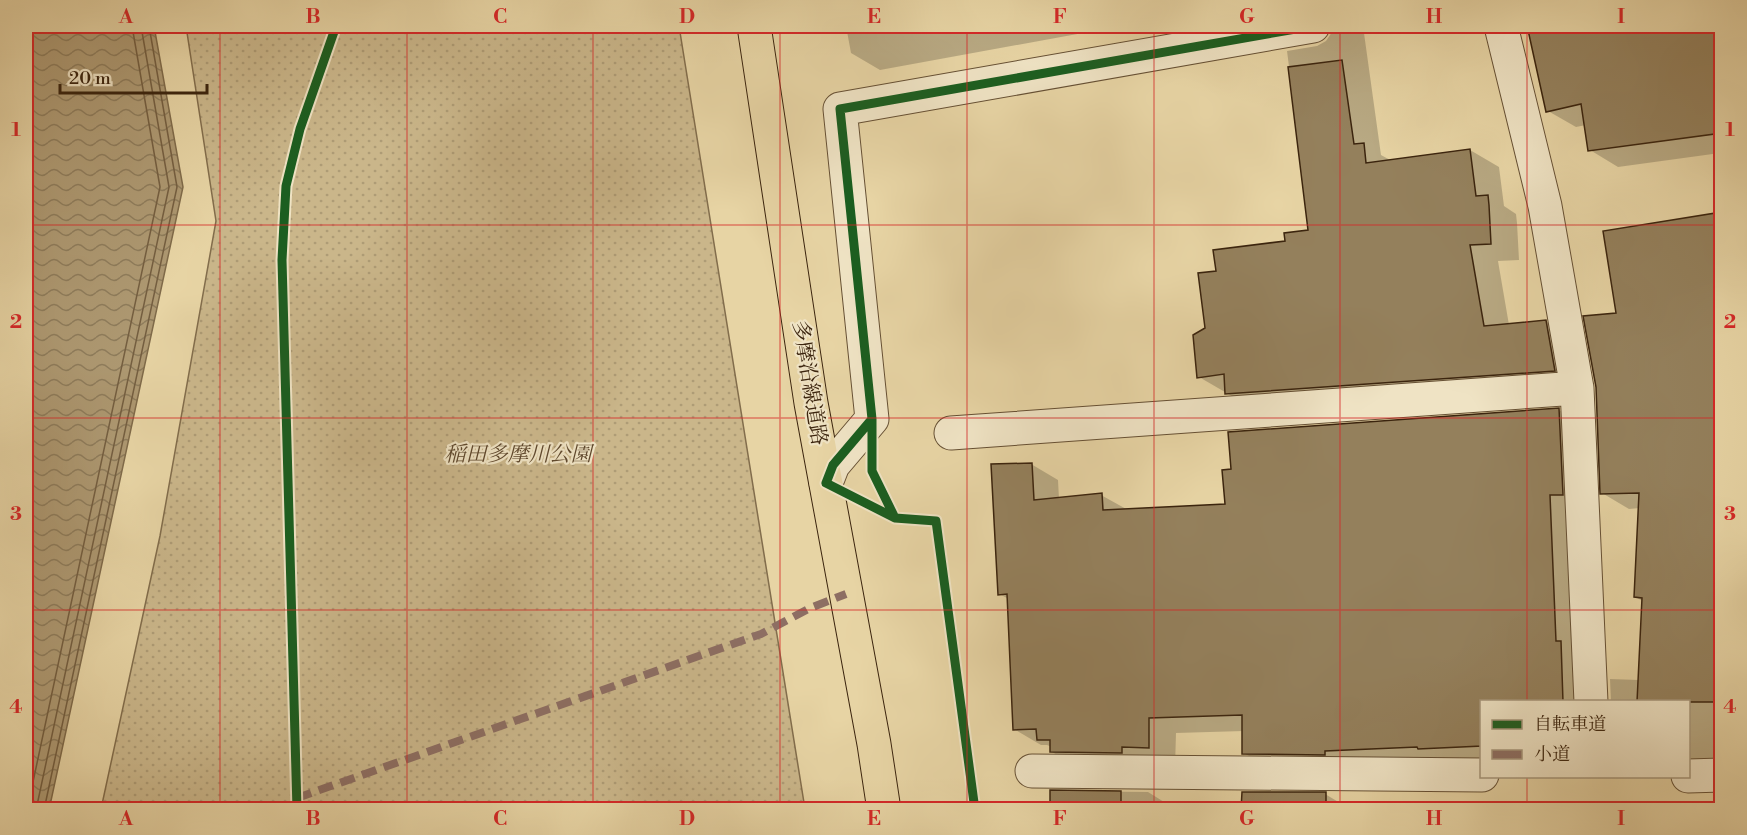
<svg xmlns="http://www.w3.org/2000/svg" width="1747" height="835" viewBox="0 0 1747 835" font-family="'Libre Bodoni','Noto Serif JP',serif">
	<defs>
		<pattern id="park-dots" width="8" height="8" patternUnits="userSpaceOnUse" patternTransform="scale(1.5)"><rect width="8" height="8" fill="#cab68a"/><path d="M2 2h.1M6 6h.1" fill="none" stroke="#ae9c76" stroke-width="1.8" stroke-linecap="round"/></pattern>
		<pattern id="water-waves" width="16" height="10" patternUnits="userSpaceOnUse" patternTransform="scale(1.5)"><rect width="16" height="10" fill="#ad9871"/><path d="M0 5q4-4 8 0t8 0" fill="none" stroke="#8e7c5b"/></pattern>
	</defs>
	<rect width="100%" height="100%" fill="#e7d4a4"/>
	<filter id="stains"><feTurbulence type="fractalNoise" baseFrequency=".00333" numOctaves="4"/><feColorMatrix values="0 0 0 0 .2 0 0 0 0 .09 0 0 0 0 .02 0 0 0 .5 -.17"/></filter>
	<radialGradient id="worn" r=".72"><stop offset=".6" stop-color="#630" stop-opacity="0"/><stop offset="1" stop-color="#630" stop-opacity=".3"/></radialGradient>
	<!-- park -->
	<path fill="url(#park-dots)" stroke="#826d4c" stroke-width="1.5" d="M 186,26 L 679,26 L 805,809 L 101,809 L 160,536 L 216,221 Z"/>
	<!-- water -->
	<path fill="url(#water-waves)" stroke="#7f6a49" stroke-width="1.5" d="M 26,26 L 154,26 L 183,187 L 49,810 L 26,809 Z"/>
	<!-- shadow -->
	<path fill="#0003" d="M 846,26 L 1121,26 L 880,70 L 851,53 Z
		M 1333,26 L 1363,26 L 1381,155 L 1392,161 L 1470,150 L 1499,167 L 1504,206 L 1516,214 L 1517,223 L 1519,260 L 1498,261 L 1509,325 L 1546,321 L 1574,338 L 1583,387 L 1256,410 L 1199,377 L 1218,272 L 1310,231 L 1287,51 L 1317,46 L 1326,41 L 1332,32 Z
		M 1529,26 L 1722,26 L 1722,162 L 1720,153 L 1618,167 L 1590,150 L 1586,125 L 1576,127 L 1548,111 Z
		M 1722,214 L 1722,761 L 1688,759 L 1688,702 L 1611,702 L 1610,679 L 1639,680 L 1643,601 L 1635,597 L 1640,508 L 1629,509 L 1602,493 L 1618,314 Z
		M 1559,410 L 1586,425 L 1598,702 L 1482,702 L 1482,762 L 1271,769 L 1244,753 L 1244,731 L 1176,733 L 1175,768 L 1079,767 L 1052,752 L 1052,747 L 1047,745 L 1041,745 L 1014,729 L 1009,599 L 999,594 L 1031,464 L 1058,480 L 1059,499 L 1101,495 L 1128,510 L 1227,506 Z
		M 1051,791 L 1148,792 L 1177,810 L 1051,810 Z
		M 1325,794 L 1352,810 L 1242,810 Z
		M 1722,794 L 1722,810 L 1718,810 L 1719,795 Z"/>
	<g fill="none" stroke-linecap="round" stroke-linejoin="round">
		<!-- shore -->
		<path stroke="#745e40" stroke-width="1.5" d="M 27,810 L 160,187 L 132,26
			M 36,810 L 169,187 L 141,26
			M 44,810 L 177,187 L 149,26"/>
	</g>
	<!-- building -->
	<path fill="#94805c" stroke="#3b240e" stroke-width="1.5" d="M 1549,26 L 1716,26 L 1722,50 L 1722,133 L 1588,151 L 1581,104 L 1546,112 L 1528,30 Z
		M 1342,60 L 1354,144 L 1364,143 L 1366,163 L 1470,149 L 1476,196 L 1488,195 L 1489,205 L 1491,244 L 1470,245 L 1484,326 L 1546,320 L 1555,371 L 1225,394 L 1224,374 L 1197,378 L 1193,335 L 1205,328 L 1198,273 L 1216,271 L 1213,250 L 1285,241 L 1284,233 L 1308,230 L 1288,67 Z
		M 1722,212 L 1722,702 L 1637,702 L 1642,598 L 1634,597 L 1639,493 L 1600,494 L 1596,387 L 1583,316 L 1616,313 L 1603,231 Z
		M 1559,408 L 1563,495 L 1550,495 L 1556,641 L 1561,641 L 1563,702 L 1482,702 L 1482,746 L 1418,749 L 1417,747 L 1325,751 L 1325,755 L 1242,754 L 1242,715 L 1149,718 L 1149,748 L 1122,747 L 1122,753 L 1050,752 L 1050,740 L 1037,740 L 1036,729 L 1013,730 L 1007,594 L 998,595 L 991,464 L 1032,463 L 1034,500 L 1102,493 L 1103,510 L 1225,504 L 1222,470 L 1231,469 L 1228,432 Z
		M 1050,790 L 1121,791 L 1121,810 L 1050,810 Z
		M 1242,792 L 1326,792 L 1326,810 L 1241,810 Z"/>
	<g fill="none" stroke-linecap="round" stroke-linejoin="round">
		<defs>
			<path id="minor" d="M 1501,26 L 1545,206 L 1577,388 L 1591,702
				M 951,433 L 1577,388
				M 826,483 L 833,465 L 872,419 L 840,109 L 1313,26
				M 1032,771 L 1482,775
				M 1688,776 L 1722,775"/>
			<path id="major" d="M 754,26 L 811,403 L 874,744 L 884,810"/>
		</defs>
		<!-- minor casing -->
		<use href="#minor" stroke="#665034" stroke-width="35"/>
		<!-- major casing -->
		<use href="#major" stroke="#3b240e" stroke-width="35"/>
		<!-- minor -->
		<use href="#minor" stroke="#efe3c4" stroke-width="33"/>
		<!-- major -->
		<use href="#major" stroke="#e7d4a4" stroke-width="33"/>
		<!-- quiet -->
		<path stroke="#8d6e63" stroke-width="8" stroke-dasharray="15 8" stroke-linecap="butt" d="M 297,798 L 761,634 L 810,608 L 846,594"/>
		<defs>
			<path id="cycleway" d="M 872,419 L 833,465 L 826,483 L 895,518 L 936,521 L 975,810
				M 895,518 L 872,471 L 872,419 L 840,109 L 1313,26
				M 297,810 L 282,260 L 286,186 L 300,129 L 336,26"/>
		</defs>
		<!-- cycleway casing -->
		<use href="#cycleway" stroke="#efe3c4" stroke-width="13"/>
		<!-- cycleway -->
		<use href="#cycleway" stroke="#1b5e20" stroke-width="9"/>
	</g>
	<!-- grid -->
	<path fill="none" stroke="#d62828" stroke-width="1.5" stroke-opacity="0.55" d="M 220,26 L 220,810M 407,26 L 407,810M 593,26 L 593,810M 780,26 L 780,810M 967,26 L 967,810M 1154,26 L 1154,810M 1340,26 L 1340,810M 1527,26 L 1527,702M 26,225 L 1722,225M 26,418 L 1722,418M 26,610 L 1722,610M 1527,776 L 1527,810"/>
	<g text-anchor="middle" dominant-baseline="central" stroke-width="4.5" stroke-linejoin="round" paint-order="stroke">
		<!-- street labels -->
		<g font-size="21" fill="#3b240e" stroke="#efe3c4">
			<text transform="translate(809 383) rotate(81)">多摩沿線道路</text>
		</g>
		<!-- park labels -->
		<g font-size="21" font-style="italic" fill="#5f482d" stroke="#efe3c4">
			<text x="518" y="455">稲田多摩川公園</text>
		</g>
	</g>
	<!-- margin -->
	<rect width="1747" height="835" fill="none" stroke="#e7d4a4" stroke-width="66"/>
	<!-- legend -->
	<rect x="1480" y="700" width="210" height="78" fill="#efe3c4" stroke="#a7977b" stroke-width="1.5"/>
	<rect x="1492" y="720" width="30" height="9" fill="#1b5e20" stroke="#a7977b" stroke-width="1.5"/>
	<text x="1534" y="730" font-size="18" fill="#3b240e">自転車道</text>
	<rect x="1492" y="750" width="30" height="9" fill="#8d6e63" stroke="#a7977b" stroke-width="1.5"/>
	<text x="1534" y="760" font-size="18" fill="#3b240e">小道</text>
	<!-- scale -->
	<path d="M60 84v9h147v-9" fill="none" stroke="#3b240e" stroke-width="3"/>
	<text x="69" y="84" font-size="18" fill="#3b240e" stroke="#efe3c4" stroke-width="4.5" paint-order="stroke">20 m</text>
	<rect x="33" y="33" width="1681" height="769" fill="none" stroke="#d62828" stroke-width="2"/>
	<g font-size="20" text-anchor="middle" font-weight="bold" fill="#d62828">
		<text x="126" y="23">A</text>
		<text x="313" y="23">B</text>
		<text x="500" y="23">C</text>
		<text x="687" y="23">D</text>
		<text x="874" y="23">E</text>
		<text x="1060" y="23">F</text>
		<text x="1247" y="23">G</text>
		<text x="1434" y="23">H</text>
		<text x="1621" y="23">I</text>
		<text x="16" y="136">1</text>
		<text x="1730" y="136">1</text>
		<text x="16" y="328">2</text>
		<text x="1730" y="328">2</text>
		<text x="16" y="520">3</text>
		<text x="1730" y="520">3</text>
		<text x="16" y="713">4</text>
		<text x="1730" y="713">4</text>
		<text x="126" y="825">A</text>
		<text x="313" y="825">B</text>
		<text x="500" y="825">C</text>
		<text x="687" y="825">D</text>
		<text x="874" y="825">E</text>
		<text x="1060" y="825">F</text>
		<text x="1247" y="825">G</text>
		<text x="1434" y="825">H</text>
		<text x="1621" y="825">I</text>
	</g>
	<rect width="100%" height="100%" filter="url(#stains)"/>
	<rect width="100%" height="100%" fill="url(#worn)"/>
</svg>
